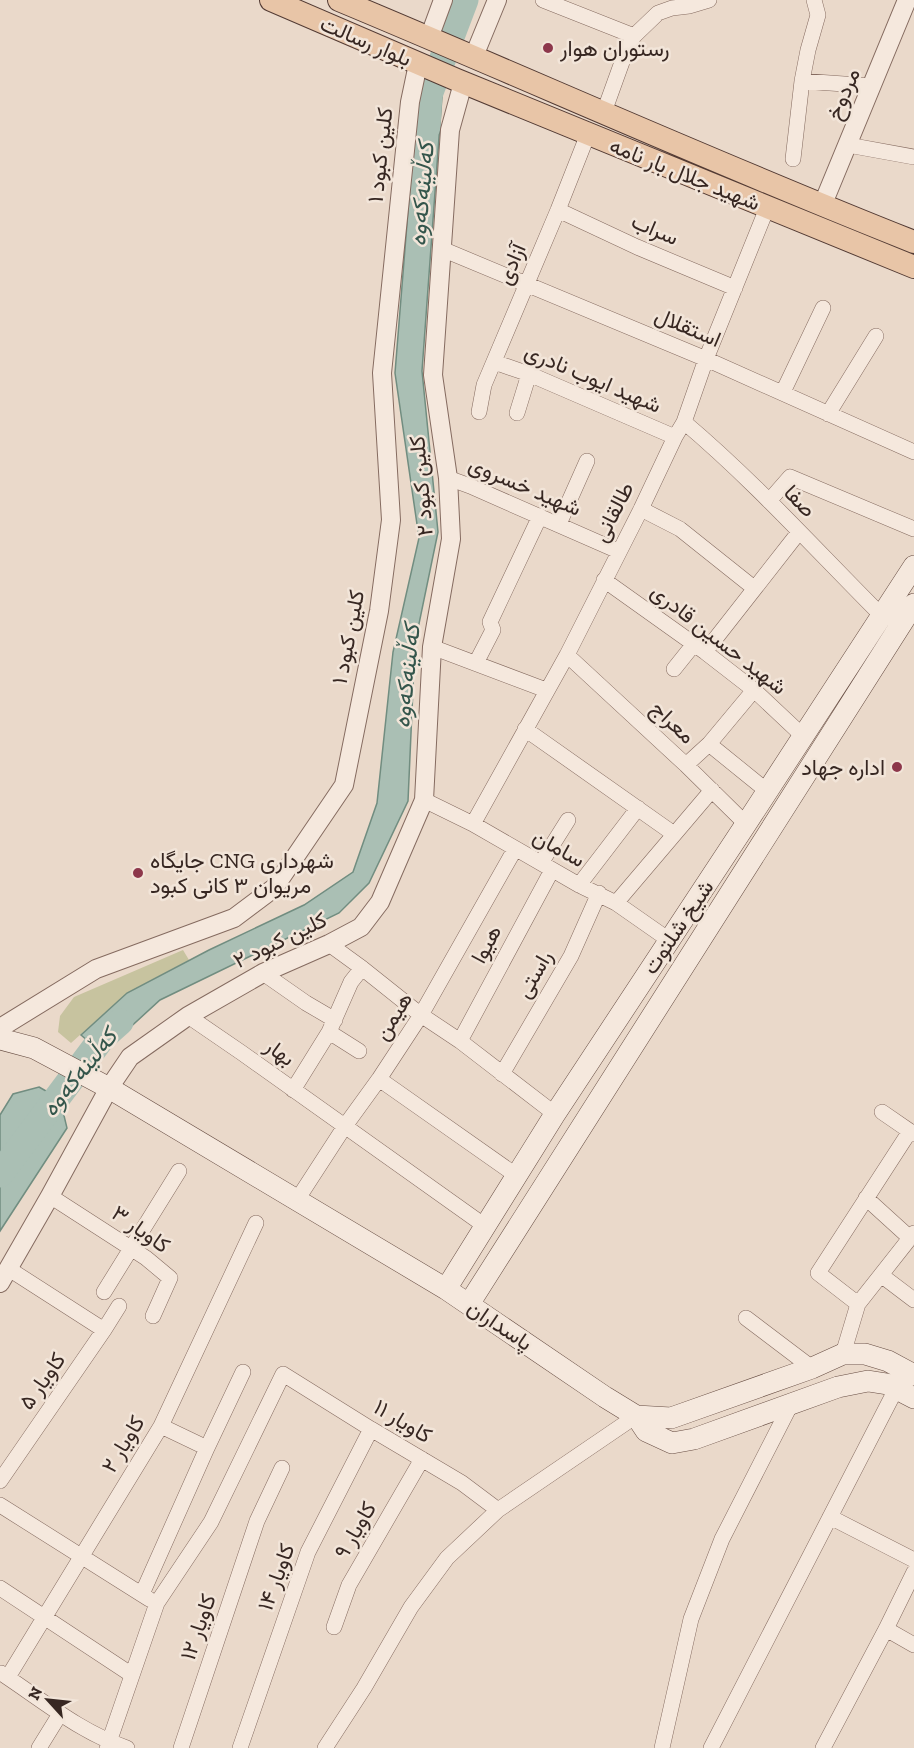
<svg xmlns="http://www.w3.org/2000/svg" width="914" height="1748" viewBox="0 0 914 1748" font-family="'Zilla Slab',Vazirmatn,serif">
	<rect width="100%" height="100%" fill="#ead9ca"/>
	<!-- green -->
	<path fill="#c7c39f" d="M 183,950 L 189,960 L 127,993 L 71,1043 L 58,1032 L 60,1016 L 74,997 Z"/>
	<!-- water -->
	<path fill="#aabfb4" stroke="#718d80" stroke-width="1.5" d="M 451,0 L 477,0 L 468,23 L 446,14 Z
		M 422,89 L 442,96 L 422,371 L 438,532 L 415,643 L 408,801 L 369,883 L 339,913 L 160,1000 L 102,1053 L 81,1035 L 127,993 L 209,950 L 304,905 L 353,872 L 377,803 L 393,652 L 419,538 L 395,373 L 417,99 Z
		M 39,1087 L 60,1099 L 67,1128 L 0,1231 L 0,1115 L 13,1094 Z"/>
	<g fill="none" stroke-linecap="round" stroke-linejoin="round">
		<!-- river -->
		<path stroke="#aabfb4" stroke-width="27" d="M 427,127 L 429,95 L 465,0
			M 0,1174 L 102,1038 L 120,1022"/>
		<defs>
			<path id="minor" d="M 543,0 L 634,36
				M 689,6 L 709,0
				M 802,81 L 872,86
				M 604,112 L 626,51 L 634,36 L 658,13 L 672,8 L 689,6 L 688,0
				M 848,145 L 914,157
				M 793,159 L 802,81 L 808,50 L 818,15 L 814,0
				M 558,210 L 637,247 L 735,288
				M 442,249 L 706,359 L 914,452
				M 494,362 L 529,374 L 675,437
				M 783,392 L 823,308
				M 479,412 L 484,385 L 558,210 L 588,134
				M 517,413 L 529,374
				M 828,414 L 876,336
				M 684,422 C 754,481 816,550 881,615
				M 448,478 L 470,486 L 618,551
				M 769,501 L 790,477 L 914,529
				M 641,509 L 680,529 L 754,588
				M 559,524 L 587,461
				M 604,580 L 705,652 L 754,690 L 803,736
				M 432,647 L 546,690
				M 705,652 L 799,532
				M 567,655 L 686,765 L 746,824
				M 476,663 L 493,630 L 490,622 L 540,516
				M 674,669 L 694,644
				M 525,729 L 674,834
				M 709,744 L 767,791
				M 686,765 L 709,744 L 754,690
				M 424,800 L 473,824 L 579,885 L 616,903 L 669,940
				M 473,824 L 567,655 L 641,509 L 675,437 L 684,422 L 706,359 L 767,208
				M 541,863 L 568,820
				M 579,885 L 638,808
				M 616,903 L 712,790
				M 329,944 L 362,968 L 421,1015 L 460,1041 L 555,1114
				M 263,973 L 306,1003 L 335,1020
				M 188,1016 L 242,1053 L 485,1226
				M 329,1032 L 359,1051
				M 460,1041 L 552,870
				M 502,1074 L 571,956 L 599,893
				M 379,1079 L 517,1176
				M 293,1090 L 329,1032 L 351,982 L 362,968
				M 882,1112 L 914,1134
				M 50,1196 L 146,1258 L 170,1278 L 153,1316
				M 866,1198 L 910,1238
				M 297,1200 L 345,1126 L 379,1079 L 421,1015 L 515,849
				M 9,1269 L 104,1330
				M 881,1275 L 914,1300
				M 104,1292 L 179,1171
				M 858,1304 L 818,1273 L 910,1131
				M 746,1318 L 812,1368
				M 843,1354 L 858,1304 L 914,1233
				M 161,1426 L 207,1448
				M 0,1481 L 104,1330 L 119,1306
				M 0,1505 L 149,1599
				M 830,1517 L 914,1560
				M 0,1588 L 132,1675
				M 142,1594 L 207,1448 L 243,1372
				M 334,1627 L 349,1585 L 422,1459
				M 886,1629 L 914,1645
				M 1,1673 C 42,1700 80,1732 127,1748
				M 8,1677 L 161,1426 L 256,1223
				M 39,1748 L 60,1714
				M 107,1748 L 157,1603 L 211,1522 L 283,1374 L 371,1429 L 462,1483 L 498,1510
				M 181,1748 L 257,1521 L 282,1468
				M 240,1748 L 308,1552 L 371,1429
				M 325,1748 L 364,1688 L 411,1607 L 447,1558 L 498,1510 L 636,1416
				M 662,1748 L 691,1619 L 722,1539 L 791,1404
				M 711,1748 L 896,1389
				M 823,1748 L 886,1629 L 914,1572"/>
			<path id="tertiary" d="M 429,38 L 443,0
				M 474,56 L 497,0
				M 822,206 L 907,0
				M 0,1028 L 96,969 L 234,918 L 274,888 L 344,785 L 379,611 L 391,520 L 382,373 L 410,102 L 418,64
				M 0,1283 L 50,1196 L 109,1088 L 130,1057 L 188,1016 L 263,973 L 329,944 L 361,927 L 380,902 L 424,800 L 432,647 L 451,539 L 448,478 L 433,375 L 450,130 L 463,83"/>
			<path id="secondary" d="M 0,1039 L 34,1048 L 109,1088 L 446,1289 L 605,1397 L 636,1416 L 671,1418 L 812,1368 L 843,1354 L 865,1354 L 888,1361 L 914,1375
				M 446,1289 L 555,1114 L 746,824 L 914,566
				M 469,1304 L 914,604
				M 636,1416 L 646,1431 L 672,1443 L 694,1439 L 838,1387 L 868,1381 L 887,1384 L 914,1398"/>
			<path id="primary" d="M 271,0 L 457,80 L 914,267
				M 339,0 C 531,80 721,166 914,242"/>
		</defs>
		<!-- minor casing -->
		<use href="#minor" stroke="#856b60" stroke-width="16"/>
		<!-- tertiary casing -->
		<use href="#tertiary" stroke="#856b60" stroke-width="20"/>
		<!-- secondary casing -->
		<use href="#secondary" stroke="#674d43" stroke-width="22"/>
		<!-- primary casing -->
		<use href="#primary" stroke="#533b34" stroke-width="24"/>
		<!-- minor -->
		<use href="#minor" stroke="#f5e8dd" stroke-width="15"/>
		<!-- tertiary -->
		<use href="#tertiary" stroke="#f5e8dd" stroke-width="18"/>
		<!-- secondary -->
		<use href="#secondary" stroke="#f5e8dd" stroke-width="21"/>
		<!-- primary -->
		<use href="#primary" stroke="#e8c5a7" stroke-width="22"/>
	</g>
	<!-- markers -->
	<g fill="#8d374b" stroke="#f2e5d9" stroke-width="2">
		<circle cx="548" cy="48" r="6"/>
		<circle cx="897" cy="767" r="6"/>
		<circle cx="138" cy="873" r="6"/>
	</g>
	<g text-anchor="middle" dominant-baseline="central" stroke-width="5" stroke-linejoin="round" paint-order="stroke">
		<!-- street labels -->
		<g font-size="22" fill="#372722" stroke="#f2e5d9">
			<text transform="translate(366 41) rotate(23)">بلوار رسالت</text>
			<text transform="translate(843 94) rotate(-67)">مردوخ</text>
			<text transform="translate(380 155) rotate(-84)">کلین کبود ۱</text>
			<text transform="translate(685 174) rotate(22)">شهید جلال بار نامه</text>
			<text transform="translate(655 229) rotate(23)">سراب</text>
			<text transform="translate(511 264) rotate(-67)">آزادی</text>
			<text transform="translate(688 327) rotate(23)">استقلال</text>
			<text transform="translate(593 378) rotate(23)">شهید ایوب نادری</text>
			<text transform="translate(421 486) rotate(-95)">کلین کبود ۲</text>
			<text transform="translate(525 486) rotate(23)">شهید خسروی</text>
			<text transform="translate(800 501) rotate(46)">صفا</text>
			<text transform="translate(613 512) rotate(-63)">طالقانی</text>
			<text transform="translate(348 637) rotate(-79)">کلین کبود ۱</text>
			<text transform="translate(719 639) rotate(38)">شهید حسین قادری</text>
			<text transform="translate(673 722) rotate(43)">معراج</text>
			<text transform="translate(559 848) rotate(29)">سامان</text>
			<text transform="translate(678 927) rotate(-56)">شیخ شلتوت</text>
			<text transform="translate(280 940) rotate(-26)">کلین کبود ۲</text>
			<text transform="translate(486 944) rotate(-62)">هیوا</text>
			<text transform="translate(534 974) rotate(-60)">راستی</text>
			<text transform="translate(393 1016) rotate(-58)">هیمن</text>
			<text transform="translate(280 1052) rotate(36)">بهار</text>
			<text transform="translate(141 1229) rotate(35)">کاویار ۳</text>
			<text transform="translate(500 1325) rotate(34)">پاسداران</text>
			<text transform="translate(42 1381) rotate(-55)">کاویار ۵</text>
			<text transform="translate(403 1421) rotate(31)">کاویار ۱۱</text>
			<text transform="translate(123 1444) rotate(-59)">کاویار ۲</text>
			<text transform="translate(355 1530) rotate(-60)">کاویار ۹</text>
			<text transform="translate(276 1577) rotate(-70)">کاویار ۱۴</text>
			<text transform="translate(198 1627) rotate(-71)">کاویار ۱۲</text>
		</g>
		<!-- poi labels -->
		<g font-size="22" fill="#372722" stroke="#f2e5d9" text-anchor="start">
			<text x="560" y="48">رستوران هوار</text>
			<text x="885" y="767" text-anchor="end">اداره جهاد</text>
			<text x="150" y="860">جایگاه CNG شهرداری<tspan x="150" dy="25">مریوان ۳ کانی کبود</tspan></text>
		</g>
		<!-- water labels -->
		<g font-size="24" font-style="italic" fill="#33554b" stroke="#f2e5d9">
			<text transform="translate(421 194) rotate(-85)">کەڵینەکەوە</text>
			<text transform="translate(406 676) rotate(-84)">کەڵینەکەوە</text>
			<text transform="translate(79 1072) rotate(-51)">کەڵینەکەوە</text>
		</g>
	</g>
	<!-- north arrow -->
	<g transform="translate(48 1700) rotate(297)" stroke="#f2e5d9" stroke-width="4.5" paint-order="stroke">
	<path d="M0-4.5L10 22L0 15L-10 22Z" fill="#372722"/>
	<text y="-9" font-size="16" font-weight="bold" text-anchor="middle" fill="#372722">N</text>
	</g>
</svg>
